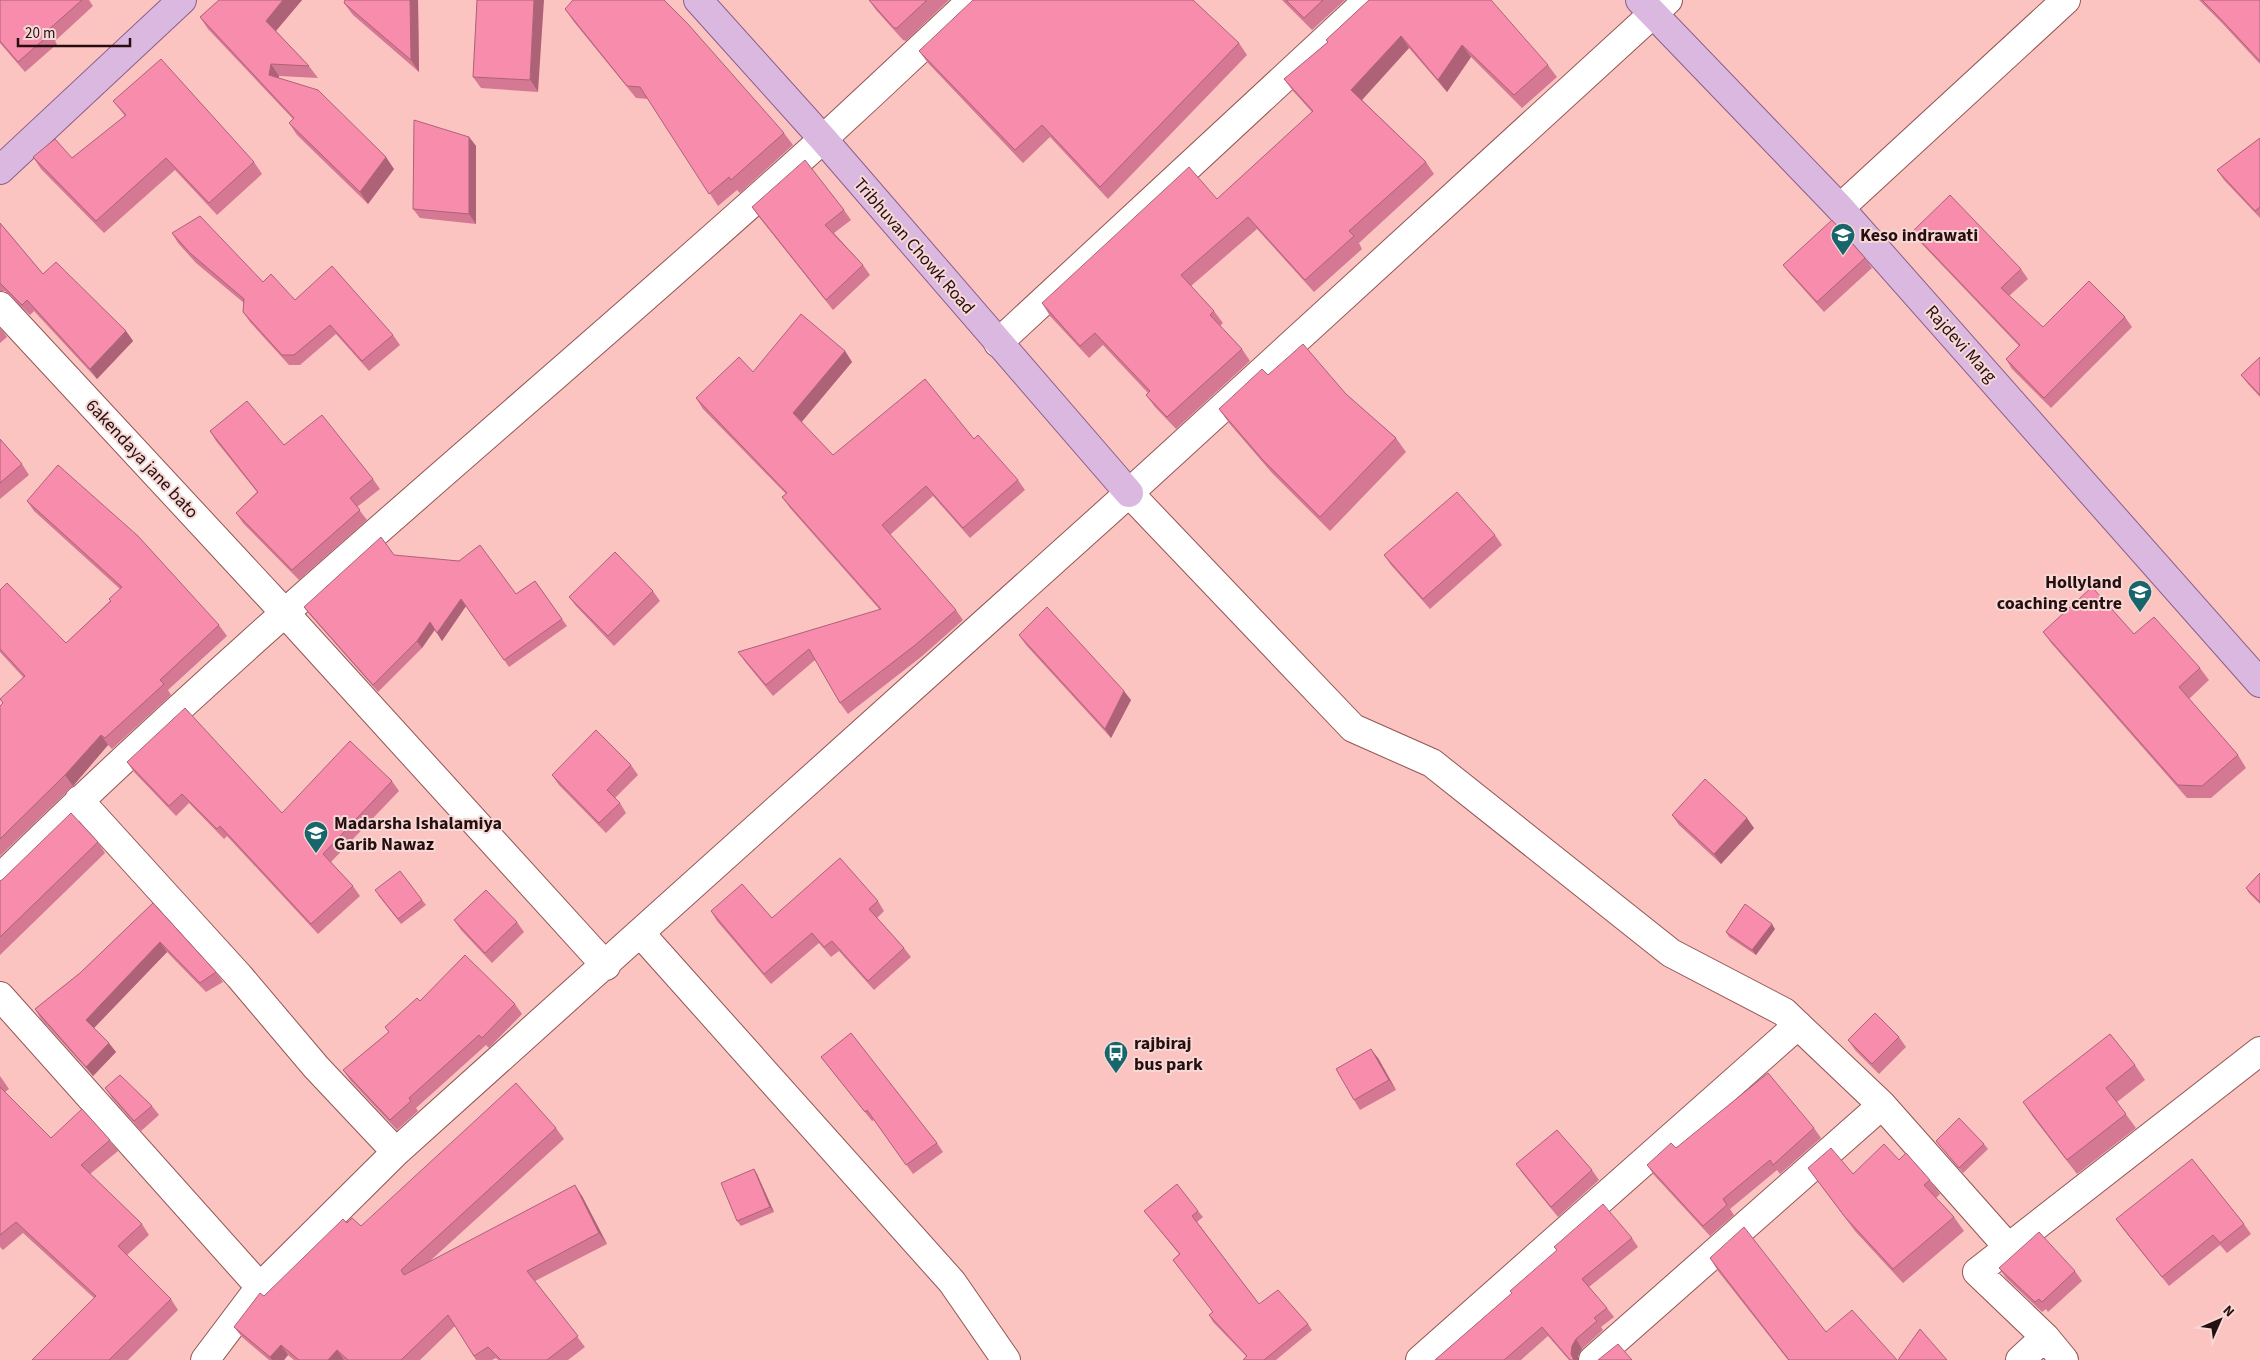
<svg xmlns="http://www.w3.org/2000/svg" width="2260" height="1360" viewBox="0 0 2260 1360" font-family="'Source Sans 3',sans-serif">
	<rect width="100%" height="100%" fill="#fcc4c1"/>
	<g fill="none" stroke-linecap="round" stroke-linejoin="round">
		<defs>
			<path id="minor" d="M 1840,208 L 2066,0
				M 0,306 L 284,612 L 606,966
				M 998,343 L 1368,0
				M 1129,493 L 1353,728 L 1432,763 L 1671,953 L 1784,1012 L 1882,1105 L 2008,1247
				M 79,800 L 239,976 L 316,1067 L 396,1152
				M 0,878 C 263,619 550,387 823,139 C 873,93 923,46 972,0
				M 641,934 L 952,1282 L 1006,1360
				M 0,996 L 260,1287
				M 205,1360 L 260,1287 L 396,1152 L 1129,493 L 1668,0
				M 1420,1360 L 1798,1025
				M 1593,1360 L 1882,1105
				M 2020,1360 L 2045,1337
				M 2064,1360 L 2045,1337 L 1977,1272 L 2260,1051"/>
			<path id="major" d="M 698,0 L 823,139 L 1129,493
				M 1640,0 L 1840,208 L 2260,683
				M 0,170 L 182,0"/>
		</defs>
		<!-- minor casing -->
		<use href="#minor" stroke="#925553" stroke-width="30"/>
		<!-- major casing -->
		<use href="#major" stroke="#8b5e89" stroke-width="30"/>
		<!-- minor -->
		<use href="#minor" stroke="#fff" stroke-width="28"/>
		<!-- major -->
		<use href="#major" stroke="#dab8e0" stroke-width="28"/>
	</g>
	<!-- wall -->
	<path fill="#d47894" d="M 0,0 L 89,0 L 93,6 L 55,41 L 57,44 L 25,72 L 0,43 Z
		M 219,0 L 302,0 L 276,31 L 309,66 L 318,78 L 279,76 L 279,78 L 394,169 L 368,204 L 297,135 L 289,123 L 293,119 L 208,29 L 200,17 Z
		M 418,0 L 419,72 L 353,15 L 344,3 Z
		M 477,0 L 538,92 L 481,88 L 473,77 Z
		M 869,0 L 949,0 L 906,41 L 903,40 L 876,10 Z
		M 1282,0 L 1345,0 L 1312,30 Z
		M 1369,0 L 1548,65 L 1557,77 L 1522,108 L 1471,57 L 1447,92 L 1409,48 L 1362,100 L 1426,162 L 1434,174 L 1359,243 L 1362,249 L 1314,292 L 1257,229 L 1191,286 L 1214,311 L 1223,323 L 1220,326 L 1242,349 L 1250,361 L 1176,429 L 1155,407 L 1146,395 L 1148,393 L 1103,345 L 1089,358 L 1050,316 L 1042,303 L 1217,199 L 1312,112 L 1293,91 L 1284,79 L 1328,42 L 1326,40 Z
		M 2199,0 L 2260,0 L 2260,64 L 2222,23 Z
		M 565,9 L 784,133 L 793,145 L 740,193 L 737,190 L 718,206 L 648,99 L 636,98 L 574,22 Z
		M 1239,43 L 1247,55 L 1108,199 L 1050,137 L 1023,163 L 928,63 L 919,51 Z
		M 113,101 L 254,162 L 262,174 L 217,215 L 175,170 L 104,233 L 41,169 L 33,157 L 72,158 L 125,116 Z
		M 469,137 L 476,146 L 476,224 L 420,218 L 413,209 Z
		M 2260,138 L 2260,218 L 2224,180 L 2217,170 Z
		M 752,207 L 844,210 L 851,220 L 834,233 L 863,265 L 870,275 L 833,310 L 759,217 Z
		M 0,223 L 43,274 L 126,331 L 133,341 L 97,379 L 34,311 L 30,315 L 5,291 L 0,291 Z
		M 1912,232 L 2021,269 L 2028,279 L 2009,296 L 2043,327 L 2125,317 L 2132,327 L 2051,408 L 2012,369 L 2006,359 L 2019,346 L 1919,241 Z
		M 172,233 L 295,300 L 393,335 L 400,345 L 369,371 L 336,334 L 300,365 L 289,365 L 250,322 L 243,312 L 244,303 L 196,263 L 178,243 Z
		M 1865,258 L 1872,268 L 1824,312 L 1790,274 L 1783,265 Z
		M 0,327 L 7,337 L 0,343 Z
		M 845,351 L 852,362 L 801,422 L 833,455 L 974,439 L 1018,480 L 1025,490 L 970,538 L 933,496 L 890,535 L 956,610 L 963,620 L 921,657 L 848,714 L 840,703 L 815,660 L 773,696 L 746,663 L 738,652 L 880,610 L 790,508 L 782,497 L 786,494 L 703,409 L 696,398 L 753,372 Z
		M 2260,357 L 2260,397 L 2248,384 L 2241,375 Z
		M 1268,375 L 1346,394 L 1396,438 L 1406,452 L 1330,531 L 1272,473 L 1229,423 L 1219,409 Z
		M 210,431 L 373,479 L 380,489 L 357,507 L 367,520 L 299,580 L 243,523 L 236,513 L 257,492 L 216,441 Z
		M 0,439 L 22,464 L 29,475 L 0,499 Z
		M 27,501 L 219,625 L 227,636 L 168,690 L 171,695 L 112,749 L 108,745 L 73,786 L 0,856 L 0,706 L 3,703 L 23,677 L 0,652 L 0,590 L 66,643 L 110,601 L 120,589 L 34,511 Z
		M 1495,535 L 1502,545 L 1430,609 L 1391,565 L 1384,555 Z
		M 394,555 L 516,594 L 535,581 L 567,626 L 509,667 L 466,606 L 442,641 L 435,630 L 422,648 L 378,692 L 309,614 L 304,607 Z
		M 653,591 L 660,601 L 614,646 L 576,606 L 569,597 Z
		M 2043,632 L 2134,634 L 2200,668 L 2209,680 L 2189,699 L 2238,755 L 2246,768 L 2211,798 L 2187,798 L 2052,644 Z
		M 1019,635 L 1131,700 L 1111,738 L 1026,645 Z
		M 127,762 L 282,813 L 392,781 L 399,791 L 331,862 L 353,886 L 360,896 L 318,934 L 227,836 L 224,839 L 189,803 L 176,816 L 134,772 Z
		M 631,765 L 638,775 L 615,798 L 620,803 L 626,813 L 606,833 L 559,785 L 552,775 Z
		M 1672,815 L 1754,828 L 1721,864 L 1679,825 Z
		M 98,842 L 105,853 L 0,955 L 0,881 Z
		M 2260,873 L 2260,904 L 2249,893 L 2246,888 Z
		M 378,895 L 422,900 L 426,905 L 401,924 Z
		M 878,901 L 884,911 L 877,918 L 904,948 L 911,957 L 874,990 L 839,951 L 831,957 L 819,943 L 771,984 L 717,921 L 711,911 L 772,918 Z
		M 153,903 L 216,972 L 223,982 L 206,992 L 167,952 L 94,1028 L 116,1052 L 93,1076 L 41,1019 L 35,1009 L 80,973 Z
		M 454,920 L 517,922 L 524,932 L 492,963 L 461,930 Z
		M 1775,929 L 1756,955 L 1729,937 L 1726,932 Z
		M 420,1001 L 515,1004 L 522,1014 L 489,1048 L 486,1045 L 416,1108 L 418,1111 L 397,1130 L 350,1080 L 343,1070 L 389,1032 L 385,1027 Z
		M 1899,1037 L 1906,1047 L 1879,1074 L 1855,1050 L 1848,1040 Z
		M 821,1057 L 937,1143 L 943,1152 L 913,1174 L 874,1120 L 872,1121 L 828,1066 Z
		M 1378,1058 L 1396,1090 L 1360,1110 L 1354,1100 Z
		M 2135,1065 L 2145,1080 L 2117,1102 L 2136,1128 L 2077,1174 L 2033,1117 L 2023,1102 Z
		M 0,1076 L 9,1089 L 5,1092 L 51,1138 L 110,1140 L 118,1151 L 90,1174 L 142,1224 L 149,1235 L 127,1255 L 171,1299 L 178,1310 L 128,1360 L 32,1360 L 94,1298 L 23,1233 L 3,1250 L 0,1247 Z
		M 105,1088 L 152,1106 L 159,1115 L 141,1131 L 112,1098 Z
		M 556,1128 L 564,1139 L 430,1261 L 582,1196 L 607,1244 L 535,1281 L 585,1347 L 568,1360 L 498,1360 L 496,1358 L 492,1360 L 476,1360 L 455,1326 L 420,1360 L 294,1360 L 288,1355 L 284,1360 L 269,1360 L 242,1337 L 234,1327 L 264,1296 L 347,1223 L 361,1226 Z
		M 1814,1128 L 1821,1138 L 1780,1174 L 1777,1170 L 1730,1209 L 1734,1215 L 1710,1236 L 1654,1175 L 1647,1165 L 1676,1148 Z
		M 1936,1141 L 1984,1144 L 1988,1149 L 1963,1173 Z
		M 1899,1160 L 1930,1180 L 1940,1194 L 1936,1198 L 1954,1217 L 1964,1231 L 1903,1283 L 1855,1231 L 1808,1168 L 1853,1174 Z
		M 1516,1164 L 1592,1170 L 1599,1180 L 1558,1217 L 1523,1174 Z
		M 754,1169 L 757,1174 L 774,1212 L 741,1226 L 737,1221 Z
		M 1144,1211 L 1198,1211 L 1203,1217 L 1197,1222 L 1259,1304 L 1308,1324 L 1312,1330 L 1276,1360 L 1243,1360 L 1246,1356 L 1213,1322 L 1209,1315 L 1213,1312 L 1173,1260 L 1179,1254 Z
		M 2116,1219 L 2244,1224 L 2251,1234 L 2227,1253 L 2220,1245 L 2169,1286 L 2123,1229 Z
		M 1632,1238 L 1638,1247 L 1589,1287 L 1607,1308 L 1614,1317 L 1601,1327 L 1603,1330 L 1582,1349 L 1578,1356 L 1578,1360 L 1569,1360 L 1548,1336 L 1521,1360 L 1435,1360 L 1512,1293 L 1557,1251 L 1554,1247 Z
		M 1710,1258 L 1826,1332 L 1897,1360 L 1788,1360 L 1718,1271 Z
		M 1999,1268 L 2075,1271 L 2082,1281 L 2048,1312 L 2046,1309 L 2042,1312 L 2006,1278 Z"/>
	<!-- shaded-wall -->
	<path fill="#ad6278" d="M 283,0 L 302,0 L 274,33 L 266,21 Z
		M 410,0 L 418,0 L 419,72 L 411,60 Z
		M 534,0 L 544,0 L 538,92 L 530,80 Z
		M 1401,36 L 1409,48 L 1360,102 L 1351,90 Z
		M 1462,45 L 1471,57 L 1447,92 L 1438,80 Z
		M 271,64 L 279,76 L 277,87 L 269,75 Z
		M 469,137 L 476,146 L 476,224 L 469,214 Z
		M 386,157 L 394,169 L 368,204 L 360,192 Z
		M 126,331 L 133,341 L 97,379 L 90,369 Z
		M 845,351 L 852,362 L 800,424 L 793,413 Z
		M 461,599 L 466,606 L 442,641 L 437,633 Z
		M 430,622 L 435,629 L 422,648 L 417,641 Z
		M 1124,691 L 1131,700 L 1111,738 L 1105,729 Z
		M 101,735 L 108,745 L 73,786 L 65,775 Z
		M 1747,818 L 1754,828 L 1721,864 L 1714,854 Z
		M 1772,924 L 1775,929 L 1756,955 L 1752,950 Z
		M 160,942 L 167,952 L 93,1029 L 86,1020 Z
		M 109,1043 L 116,1052 L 93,1076 L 86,1067 Z
		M 1371,1049 L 1378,1058 L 1396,1090 L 1389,1080 Z
		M 754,1169 L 757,1174 L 774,1212 L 770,1207 Z
		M 575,1185 L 582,1196 L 607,1244 L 599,1233 Z
		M 1576,1339 L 1582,1349 L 1578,1356 L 1578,1360 L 1574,1360 L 1571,1354 L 1572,1346 Z
		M 281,1345 L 288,1355 L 284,1360 L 272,1360 L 270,1357 Z
		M 337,1350 L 344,1360 L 328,1360 Z"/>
	<!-- building -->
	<path fill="#f78cac" stroke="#ad6278" d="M 0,0 L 82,0 L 47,31 L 50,34 L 18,62 L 0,41 Z
		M 219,0 L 283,0 L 266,21 L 309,66 L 271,64 L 269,75 L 318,90 L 386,157 L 360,192 L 289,123 L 294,118 L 200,17 Z
		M 345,0 L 410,0 L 411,60 L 344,3 Z
		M 477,0 L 534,0 L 530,80 L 473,77 Z
		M 573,0 L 664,0 L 688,24 L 784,133 L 731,180 L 729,177 L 709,194 L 640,87 L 627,86 L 565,9 Z
		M 869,0 L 927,0 L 897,28 L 894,28 Z
		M 973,0 L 1193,0 L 1239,43 L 1100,187 L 1042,125 L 1015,150 L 919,51 Z
		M 1286,0 L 1323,0 L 1304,18 Z
		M 1369,0 L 1491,0 L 1548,65 L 1514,95 L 1462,45 L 1438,80 L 1401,36 L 1351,90 L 1426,162 L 1349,231 L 1354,236 L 1305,280 L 1248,217 L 1181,275 L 1214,311 L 1210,315 L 1242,349 L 1167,417 L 1146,395 L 1150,391 L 1095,333 L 1080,346 L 1042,303 L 1189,167 L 1217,199 L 1313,111 L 1284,79 L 1328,42 L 1326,40 Z
		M 2202,0 L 2260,0 L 2260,61 L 2215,13 Z
		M 161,59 L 254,162 L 209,203 L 166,158 L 96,221 L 33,157 L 55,139 L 72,158 L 126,115 L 113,101 Z
		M 414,120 L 469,137 L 469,214 L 413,209 Z
		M 2260,138 L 2260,207 L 2255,211 L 2217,170 Z
		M 805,160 L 844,210 L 825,225 L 863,265 L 826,300 L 752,207 Z
		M 1950,195 L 2021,269 L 2001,288 L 2043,327 L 2089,281 L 2125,317 L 2044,398 L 2006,359 L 2020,345 L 1912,232 Z
		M 200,216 L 263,282 L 271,274 L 295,300 L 332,266 L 393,335 L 362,361 L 330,325 L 294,355 L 282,355 L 243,312 L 244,299 L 190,253 L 172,233 Z
		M 1832,220 L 1865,258 L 1817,302 L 1783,265 Z
		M 0,223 L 43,274 L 56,262 L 126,331 L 90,369 L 27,300 L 22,305 L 0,283 Z
		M 801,314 L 845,351 L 793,413 L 833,455 L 925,379 L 974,439 L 978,435 L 1018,480 L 963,528 L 926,486 L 882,525 L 956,610 L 914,646 L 840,703 L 809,649 L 766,685 L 738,652 L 881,609 L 782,497 L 787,493 L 696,398 L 739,357 L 753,372 Z
		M 1303,344 L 1346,394 L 1396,438 L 1320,517 L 1262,459 L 1219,409 L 1262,369 L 1268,375 Z
		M 2260,357 L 2260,395 L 2241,375 Z
		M 247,401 L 284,445 L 322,415 L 373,479 L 350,498 L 360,510 L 292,570 L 236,513 L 258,492 L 210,431 Z
		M 0,439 L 22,464 L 0,483 Z
		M 58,465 L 138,536 L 219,625 L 160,680 L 164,684 L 105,738 L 101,735 L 65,775 L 0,839 L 0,706 L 3,703 L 0,699 L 25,676 L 0,649 L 0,590 L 7,583 L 66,643 L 111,601 L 109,599 L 122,587 L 27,501 Z
		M 1457,492 L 1495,535 L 1423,599 L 1384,555 Z
		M 381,537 L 394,555 L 459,561 L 480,545 L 516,594 L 535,581 L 562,619 L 504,660 L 461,599 L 437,633 L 430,622 L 417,641 L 373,685 L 304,607 Z
		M 615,552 L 653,591 L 608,636 L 569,597 Z
		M 2092,587 L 2134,634 L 2154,617 L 2200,668 L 2179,687 L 2238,755 L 2202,786 L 2178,785 L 2043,632 Z
		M 1047,607 L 1124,691 L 1105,729 L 1019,635 Z
		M 185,708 L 282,813 L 350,741 L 392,781 L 323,854 L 353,886 L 311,924 L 220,826 L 217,829 L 182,794 L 169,806 L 127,762 Z
		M 596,730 L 631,765 L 607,790 L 620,803 L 599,823 L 552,775 Z
		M 1705,779 L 1747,818 L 1714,854 L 1672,815 Z
		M 71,813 L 98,842 L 0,937 L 0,881 L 3,879 Z
		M 840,858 L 878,901 L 869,909 L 904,948 L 868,981 L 832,941 L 824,947 L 812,933 L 764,974 L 711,911 L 742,884 L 772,918 Z
		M 400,871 L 422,900 L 398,919 L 375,890 Z
		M 2260,873 L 2260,902 L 2246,888 Z
		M 486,890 L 517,922 L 485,953 L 454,920 Z
		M 153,903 L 216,972 L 200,983 L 160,942 L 86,1020 L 109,1043 L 86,1067 L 35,1009 L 80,973 Z
		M 1745,904 L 1772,924 L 1752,950 L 1726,932 Z
		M 465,955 L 515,1004 L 482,1038 L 479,1035 L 409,1098 L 411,1101 L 390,1120 L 343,1070 L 389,1032 L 385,1027 L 417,998 L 420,1001 Z
		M 1875,1013 L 1899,1037 L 1872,1064 L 1848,1040 Z
		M 851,1033 L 937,1143 L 906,1165 L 867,1110 L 865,1112 L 821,1057 Z
		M 2110,1034 L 2135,1065 L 2106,1088 L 2126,1114 L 2067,1160 L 2023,1102 Z
		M 1371,1049 L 1389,1080 L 1354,1100 L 1336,1069 Z
		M 1768,1073 L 1814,1128 L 1773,1165 L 1770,1160 L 1723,1199 L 1727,1205 L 1703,1226 L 1647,1165 L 1671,1143 L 1676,1148 Z
		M 120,1075 L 152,1106 L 134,1121 L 105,1088 Z
		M 516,1083 L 556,1128 L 401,1270 L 404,1275 L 575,1185 L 599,1233 L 527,1271 L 578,1336 L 547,1360 L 501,1360 L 488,1347 L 474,1356 L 448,1315 L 401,1360 L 348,1360 L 337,1350 L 328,1360 L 299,1360 L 281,1345 L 270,1357 L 234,1327 L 260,1293 L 264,1296 L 343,1219 L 347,1223 L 352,1218 L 361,1226 Z
		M 0,1087 L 51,1138 L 82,1109 L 110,1140 L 81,1165 L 142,1224 L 118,1246 L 171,1299 L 109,1360 L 32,1360 L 96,1296 L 16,1222 L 0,1235 Z
		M 1959,1118 L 1984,1144 L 1959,1168 L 1936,1141 Z
		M 1557,1130 L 1592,1170 L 1551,1207 L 1516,1164 Z
		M 1884,1144 L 1899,1160 L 1906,1153 L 1930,1180 L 1924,1185 L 1954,1217 L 1893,1269 L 1845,1217 L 1808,1168 L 1831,1148 L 1853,1174 Z
		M 2192,1159 L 2244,1224 L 2220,1243 L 2213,1235 L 2162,1277 L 2116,1219 Z
		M 754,1169 L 770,1207 L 737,1221 L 721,1183 Z
		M 1177,1184 L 1198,1211 L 1192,1216 L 1259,1304 L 1278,1290 L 1308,1324 L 1264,1360 L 1243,1360 L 1247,1356 L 1209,1315 L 1213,1312 L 1173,1260 L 1180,1254 L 1144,1211 Z
		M 1603,1204 L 1632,1238 L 1582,1279 L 1607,1308 L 1594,1318 L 1597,1321 L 1576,1339 L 1572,1346 L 1571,1354 L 1574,1360 L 1570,1360 L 1542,1327 L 1504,1360 L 1435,1360 L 1512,1293 L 1510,1291 L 1557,1250 L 1554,1247 Z
		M 1744,1227 L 1826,1332 L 1852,1310 L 1897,1360 L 1789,1360 L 1710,1258 Z
		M 2039,1232 L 2075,1271 L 2042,1302 L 2039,1299 L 2035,1302 L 1999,1268 Z
		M 1920,1329 L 1947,1360 L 1898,1360 Z
		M 1618,1344 L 1632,1360 L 1598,1360 Z"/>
	<!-- icons -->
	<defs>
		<symbol id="school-pin" viewBox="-11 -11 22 30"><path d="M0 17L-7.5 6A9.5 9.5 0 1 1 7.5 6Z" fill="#18666b" stroke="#f6d9d7"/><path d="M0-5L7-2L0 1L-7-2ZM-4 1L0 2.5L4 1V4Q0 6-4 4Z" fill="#fff"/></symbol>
		<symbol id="bus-pin" viewBox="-11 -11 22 30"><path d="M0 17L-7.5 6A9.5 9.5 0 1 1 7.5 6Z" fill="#18666b" stroke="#f6d9d7"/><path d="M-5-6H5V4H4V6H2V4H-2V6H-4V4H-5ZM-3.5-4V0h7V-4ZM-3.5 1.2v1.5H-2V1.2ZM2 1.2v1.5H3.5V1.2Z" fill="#fff"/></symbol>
	</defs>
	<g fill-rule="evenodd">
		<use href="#school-pin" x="1829" y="221" width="28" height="38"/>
		<use href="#school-pin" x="2126" y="578" width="28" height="38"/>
		<use href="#school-pin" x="302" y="819" width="28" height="38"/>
		<use href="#bus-pin" x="1102" y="1039" width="28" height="38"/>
	</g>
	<g text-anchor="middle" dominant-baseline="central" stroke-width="4" stroke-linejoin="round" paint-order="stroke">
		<!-- poi labels -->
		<g font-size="18" font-weight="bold" fill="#270f0f" stroke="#f6d9d7" text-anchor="start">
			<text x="1860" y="235">Keso indrawati</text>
			<text x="2122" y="582" text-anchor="end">Hollyland<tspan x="2122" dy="21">coaching centre</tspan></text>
			<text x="334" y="823">Madarsha Ishalamiya<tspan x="334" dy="21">Garib Nawaz</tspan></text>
			<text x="1134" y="1043">rajbiraj<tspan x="1134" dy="21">bus park</tspan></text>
		</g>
		<!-- street labels -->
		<g font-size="18" fill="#270f0f" stroke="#f6d9d7">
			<text transform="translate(914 246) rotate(49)">Tribhuvan Chowk Road</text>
			<text transform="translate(1961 344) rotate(48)">Rajdevi Marg</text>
			<text transform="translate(142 459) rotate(47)">6akendaya jane bato</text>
		</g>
	</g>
	<!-- north arrow -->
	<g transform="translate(2220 1320) rotate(45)" stroke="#f6d9d7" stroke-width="4" paint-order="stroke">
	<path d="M0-4L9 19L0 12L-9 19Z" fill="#270f0f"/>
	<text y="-8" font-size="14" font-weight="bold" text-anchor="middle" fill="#270f0f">N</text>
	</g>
	<!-- scale -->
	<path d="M18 38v8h112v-8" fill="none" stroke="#270f0f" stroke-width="2.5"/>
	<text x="25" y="38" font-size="15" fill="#270f0f" stroke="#f6d9d7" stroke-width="4" paint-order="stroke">20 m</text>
</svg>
